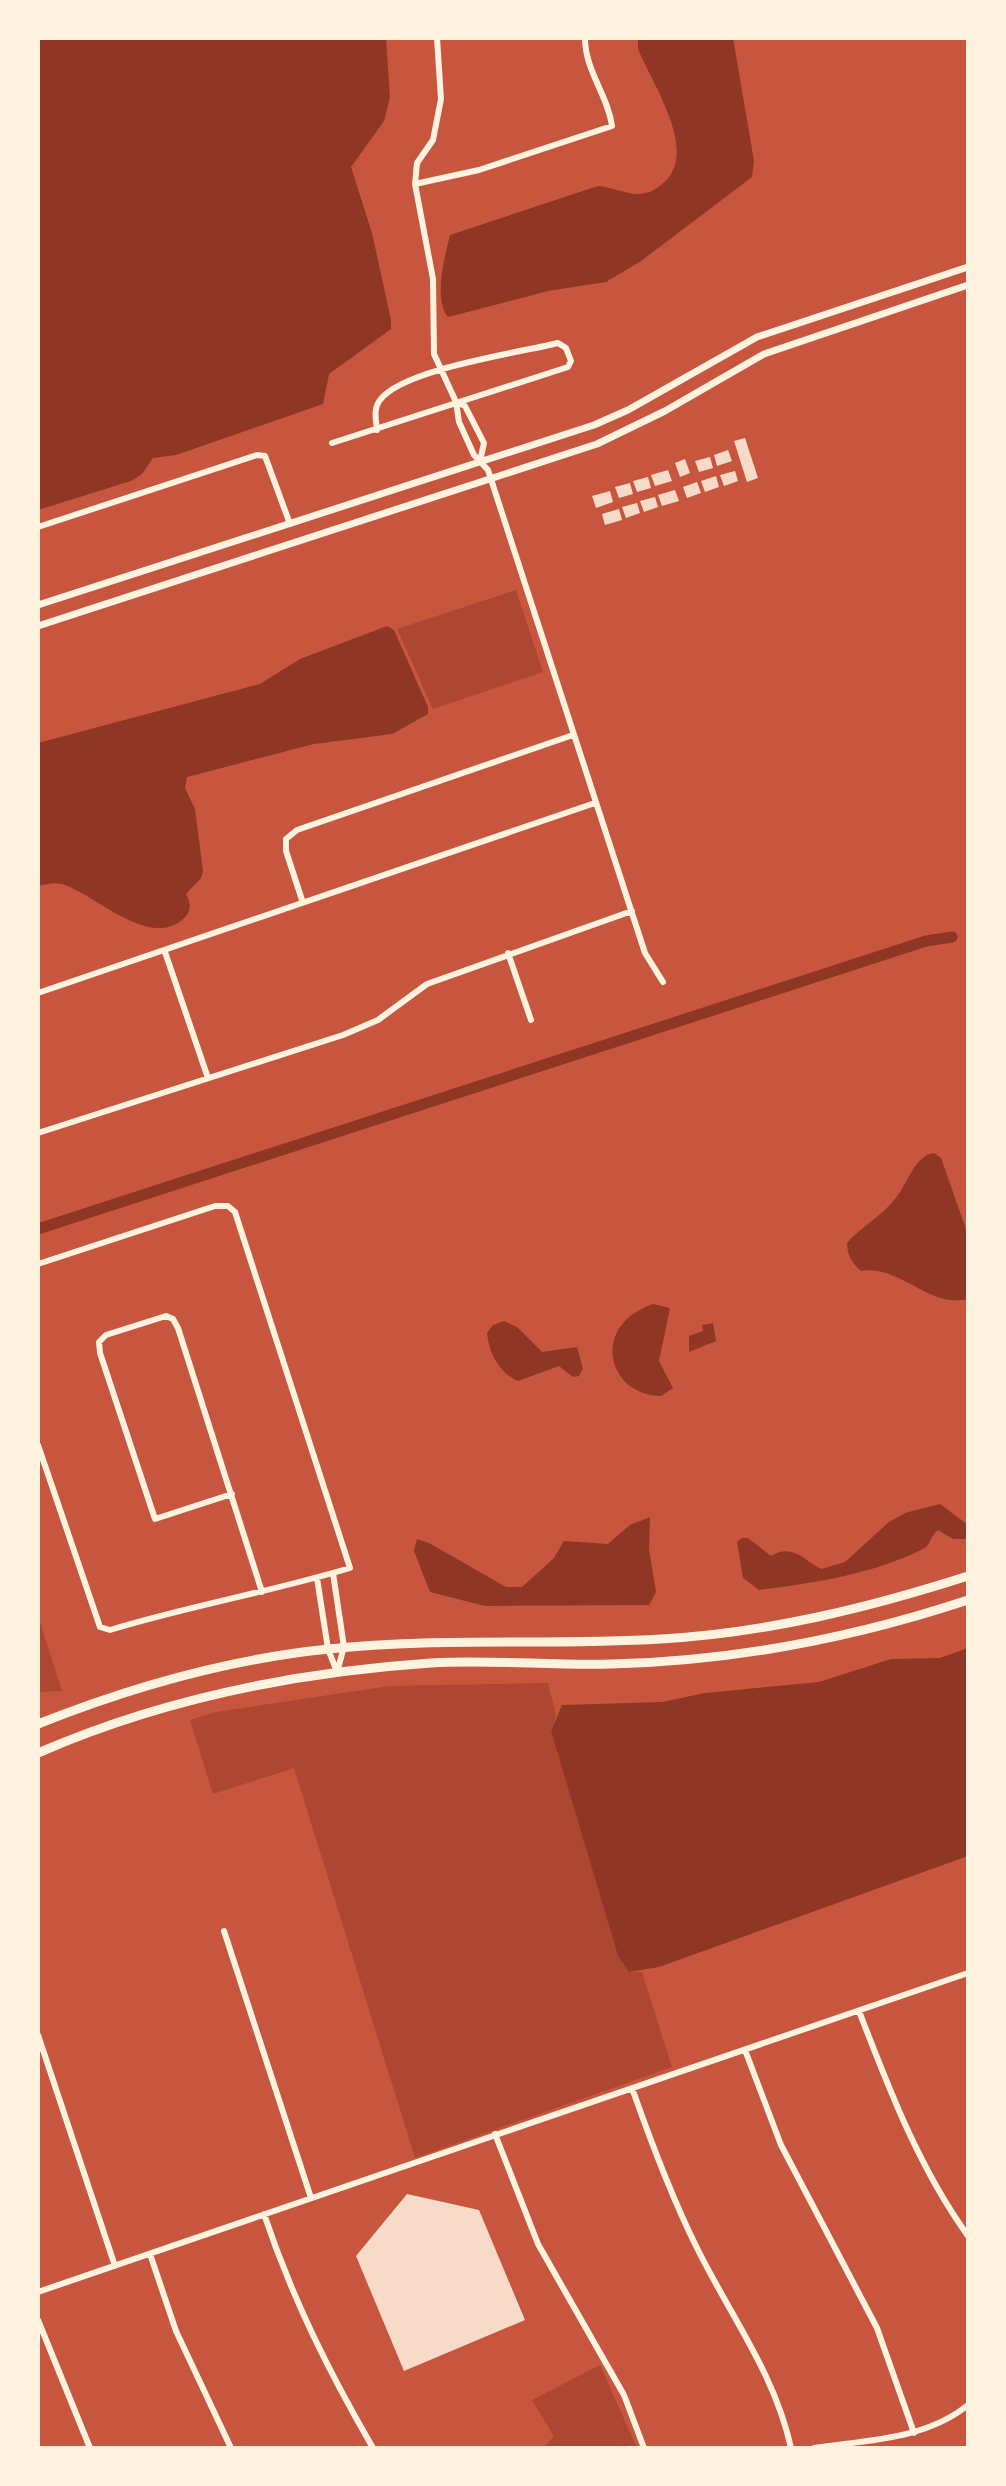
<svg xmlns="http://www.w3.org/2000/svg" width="1006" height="2486" viewBox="0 0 1006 2486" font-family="'Golos Text',sans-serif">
	<rect width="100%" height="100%" fill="#c8553d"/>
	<!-- green -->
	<path fill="#ae4732" d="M 516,590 L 543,672 L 433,709 L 397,629 Z
		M 38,1616 L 62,1691 L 38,1692 Z
		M 548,1683 L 556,1715 L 551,1731 L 618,1956 L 629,1972 L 642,1972 L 672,2067 L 415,2158 L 294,1768 L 213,1794 L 190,1720 L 216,1712 L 390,1686 Z
		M 600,2365 L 637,2448 L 543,2448 L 554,2436 L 532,2400 Z"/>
	<!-- water -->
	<path fill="#8f3625" d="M 38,38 L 386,38 L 390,97 L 384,121 L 351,167 L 372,233 L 391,320 L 391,329 L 329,374 L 323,404 L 176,455 L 153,458 L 142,474 L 131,481 L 38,510 Z
		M 638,38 L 733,38 L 754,161 L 752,177 L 641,261 L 606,282 L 548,291 L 448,317 C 433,299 445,256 450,235 L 598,186 C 612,187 628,195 640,194 C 650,193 655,190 662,184 C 701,154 652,84 638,49 Z
		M 387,626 L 394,630 L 428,707 L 428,714 L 392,734 L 314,744 L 187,777 L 185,788 L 195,809 L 203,871 L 201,878 L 186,894 C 190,901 192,909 186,916 C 153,953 95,894 62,884 C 53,882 47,884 38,886 L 38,743 L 260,684 L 300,659 Z
		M 934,1153 L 941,1158 L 968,1235 L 968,1299 C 930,1309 899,1264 861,1271 C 852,1263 847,1255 847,1243 C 863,1225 884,1215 898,1195 C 909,1180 915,1156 934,1153 Z
		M 653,1304 L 670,1308 L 659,1361 L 673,1388 L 661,1396 C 608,1396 589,1326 653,1304 Z
		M 504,1321 L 517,1327 L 542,1352 L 577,1347 L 583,1369 L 579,1376 L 573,1377 L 559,1366 L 518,1381 C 499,1373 489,1353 487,1333 L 493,1325 Z
		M 713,1323 L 716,1341 L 689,1352 L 689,1336 L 703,1331 L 702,1325 Z
		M 940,1504 L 968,1525 L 968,1539 L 953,1539 L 938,1530 C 930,1536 931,1545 923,1549 C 873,1574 814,1583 759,1590 L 743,1578 L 737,1542 L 742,1538 L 748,1538 L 771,1556 C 793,1543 803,1560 821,1569 L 845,1562 L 889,1522 L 905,1513 Z
		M 650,1517 L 649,1549 L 656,1592 L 649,1605 L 485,1606 L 430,1592 L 414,1551 L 417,1539 L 429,1543 L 506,1587 L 522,1587 L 554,1558 L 564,1541 L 608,1544 L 630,1525 Z
		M 968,1648 L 968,1856 L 659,1967 L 629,1972 L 618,1956 L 551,1731 L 562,1705 L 662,1702 L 705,1693 L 819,1682 L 891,1659 L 940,1658 Z"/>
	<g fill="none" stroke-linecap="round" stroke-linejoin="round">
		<!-- canal -->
		<path stroke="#8f3625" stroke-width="11" d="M 38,1229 L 926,941 L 952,937"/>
	</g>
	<!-- building -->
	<path fill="#f7dbc8" d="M 745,438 L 758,478 L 747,482 L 734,441 Z
		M 728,450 L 732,461 L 717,466 L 714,455 Z
		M 710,457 L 713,468 L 699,472 L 695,461 Z
		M 685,459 L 690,473 L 680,477 L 675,463 Z
		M 668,470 L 672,481 L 655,486 L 651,475 Z
		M 735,471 L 738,481 L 724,486 L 720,475 Z
		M 716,476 L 719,487 L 705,492 L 701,481 Z
		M 648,477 L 651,488 L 637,492 L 633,481 Z
		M 697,482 L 701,493 L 687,498 L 683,487 Z
		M 630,483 L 633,494 L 619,498 L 615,487 Z
		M 675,490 L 679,501 L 662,506 L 658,495 Z
		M 610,491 L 613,502 L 596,508 L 592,496 Z
		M 655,497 L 658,507 L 644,512 L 640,501 Z
		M 637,503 L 640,513 L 626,518 L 622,507 Z
		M 619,509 L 622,520 L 605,525 L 602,514 Z
		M 407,2194 L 479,2210 L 525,2320 L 404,2371 L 356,2256 Z"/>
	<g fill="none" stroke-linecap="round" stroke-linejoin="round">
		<!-- minor -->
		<path stroke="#fff3e0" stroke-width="6" d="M 437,38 L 441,99 L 433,140 L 417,163 L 415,184 L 433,279 L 434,354 L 456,402 L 459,422 L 474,455 L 488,470 L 645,953 L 663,982
			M 415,184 L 479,170 L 612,126 C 608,95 585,71 585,38
			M 456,402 L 465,406 L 484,443 L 480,461
			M 332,443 L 568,367 L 571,361 L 566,348 L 558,343 C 518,353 403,369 380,400 C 373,409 376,420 377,430
			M 38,527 L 257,455 L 265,456 L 290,524
			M 302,900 L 286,851 L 286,839 L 297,830 L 573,735
			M 165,952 L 208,1078
			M 508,953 L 531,1020
			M 38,993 L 595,803
			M 38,1133 L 343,1035 L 378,1020 L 427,984 L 632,911
			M 38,1264 L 215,1206 L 228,1206 L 235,1212 L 350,1568 C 270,1592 189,1606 110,1630 L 100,1627 L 38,1445
			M 232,1494 L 155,1519 L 100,1353 L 99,1342 L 106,1335 L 166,1316 L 173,1319 L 178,1328 L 262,1592
			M 333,1573 L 344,1647 L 337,1672
			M 317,1578 L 328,1649 L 337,1672
			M 224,1931 L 311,2198
			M 859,2011 C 889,2089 919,2168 968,2236
			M 38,2035 L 115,2266
			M 745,2050 L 781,2145 L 877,2328 L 914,2433
			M 632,2088 C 651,2142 671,2196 697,2248 C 730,2315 775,2374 791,2448
			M 495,2134 L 538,2244 L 624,2395 L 644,2448
			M 264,2214 C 292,2298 329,2372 373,2448
			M 150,2254 L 176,2331 L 231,2448
			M 38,2292 L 968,1973
			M 38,2320 L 90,2448
			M 814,2448 C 866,2440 925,2440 968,2405"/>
		<!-- tertiary -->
		<path stroke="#fff3e0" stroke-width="7" d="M 38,605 L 594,425 L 628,410 L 757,337 L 968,267
			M 38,626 L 597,444 L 665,411 L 764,354 L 968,285"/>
		<!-- primary -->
		<path stroke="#fff3e0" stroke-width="9" d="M 38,1724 C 131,1687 229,1659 329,1649 C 440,1637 550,1646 661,1639 C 766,1633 868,1608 968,1576
			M 38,1753 C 162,1699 296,1672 431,1663 C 491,1659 552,1666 612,1664 C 733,1661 853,1638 968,1600"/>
	</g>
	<!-- border -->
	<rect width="1006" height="2486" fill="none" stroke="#fff3e0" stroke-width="80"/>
</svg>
